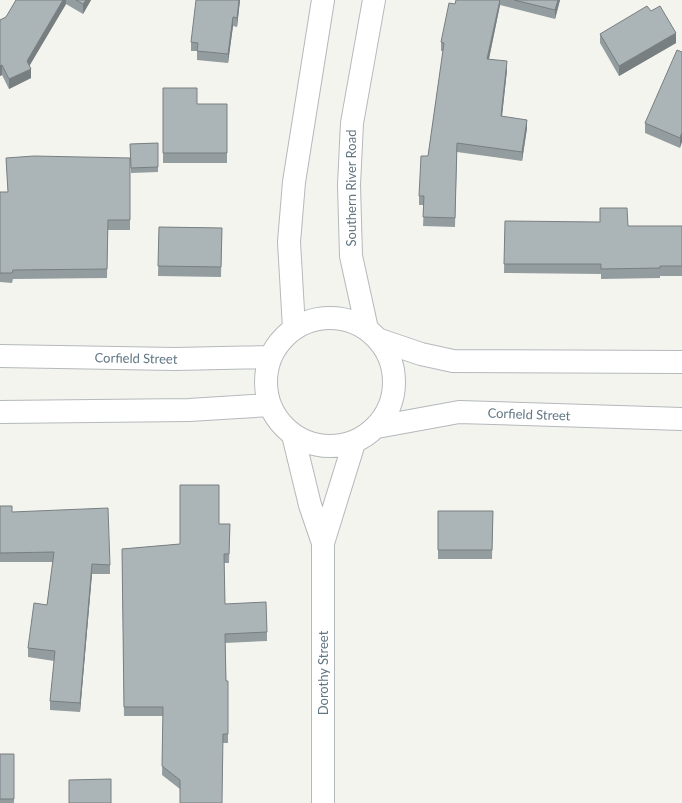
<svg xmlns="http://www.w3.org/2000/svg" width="682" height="803" viewBox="0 0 682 803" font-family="Lato,sans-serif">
	<rect width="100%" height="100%" fill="#f4f4ef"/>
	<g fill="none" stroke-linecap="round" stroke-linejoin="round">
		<defs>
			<path id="major" d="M266 382a64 64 0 1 1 128 0a64 64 0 1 1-128 0Z
				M 294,328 L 289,242 L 294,182 L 323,0
				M 367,329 L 351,256 L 349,185 L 352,123 L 374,0
				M 380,340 L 421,354 L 453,361 L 682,362
				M 0,356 L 175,359 L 271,357
				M 0,412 L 189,410 L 270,405
				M 377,427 L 459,412 L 682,419
				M 293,435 L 310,505 L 323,543
				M 323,803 L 323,543 L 354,443"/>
		</defs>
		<!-- major casing -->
		<use href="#major" stroke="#b4b9bc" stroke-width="24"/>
		<!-- major -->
		<use href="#major" stroke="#fff" stroke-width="22"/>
	</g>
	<!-- wall -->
	<path fill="#939c9e" d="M 16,0 L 91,0 L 83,14 L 66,4 L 29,66 L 31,78 L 9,89 L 2,75 L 0,76 L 0,20 L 6,17 Z
		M 240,0 L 237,27 L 233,26 L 228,63 L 197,60 L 197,51 L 191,51 L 191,42 Z
		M 456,0 L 560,0 L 555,19 L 500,5 L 489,59 L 507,70 L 502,116 L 527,128 L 522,161 L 457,152 L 455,227 L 423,226 L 424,205 L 419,205 L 419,196 L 428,156 L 443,51 L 441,51 L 441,42 L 455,4 Z
		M 651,11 L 676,43 L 619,76 L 600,43 L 600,34 Z
		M 682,52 L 680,148 L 645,133 L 645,123 Z
		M 163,88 L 197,104 L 227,104 L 227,163 L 163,163 Z
		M 158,143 L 158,172 L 131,173 L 130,144 Z
		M 6,158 L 130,158 L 130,230 L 108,230 L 107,278 L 13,279 L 12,283 L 0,282 L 0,192 L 8,192 Z
		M 505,221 L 628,226 L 682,226 L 682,276 L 660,276 L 660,278 L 601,279 L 601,274 L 504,273 Z
		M 159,227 L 222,228 L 221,277 L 158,276 Z
		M 0,506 L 110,565 L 110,574 L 92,574 L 80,712 L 50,710 L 50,701 L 54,661 L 28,657 L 28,648 L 47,605 L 53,562 L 0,562 Z
		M 438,511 L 493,511 L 492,559 L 438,559 Z
		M 219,524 L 230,524 L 229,563 L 224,563 L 225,604 L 267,632 L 267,641 L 225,643 L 226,681 L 228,681 L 228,743 L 223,743 L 180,789 L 162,775 L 163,716 L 124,716 L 122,549 L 180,544 Z
		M 0,754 L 14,754 L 14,803 L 0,803 Z"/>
	<!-- shaded-wall -->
	<path fill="#787f81" d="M 63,0 L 66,0 L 66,4 L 27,70 L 27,61 Z
		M 86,0 L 91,0 L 83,14 L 83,4 Z
		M 239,0 L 240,0 L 237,27 L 237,18 Z
		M 500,0 L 500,5 L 487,68 L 487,59 Z
		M 558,0 L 560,0 L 555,19 L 555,10 Z
		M 233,17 L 233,26 L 228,63 L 228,54 Z
		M 676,33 L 676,43 L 619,76 L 619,66 Z
		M 507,61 L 507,70 L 501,125 L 501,116 Z
		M 2,65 L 2,75 L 0,76 L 0,66 Z
		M 31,69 L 31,78 L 9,89 L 9,79 Z
		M 527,120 L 527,128 L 522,161 L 522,152 Z
		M 682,132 L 682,142 L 680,148 L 680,138 Z
		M 92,564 L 92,574 L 80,712 L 80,703 Z"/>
	<!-- building -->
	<path fill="#abb5b8" stroke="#787f81" d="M 16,0 L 63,0 L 27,61 L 31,69 L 9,79 L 2,65 L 0,66 L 0,20 L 6,17 Z
		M 76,0 L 86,0 L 83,4 Z
		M 196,0 L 239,0 L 237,18 L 233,17 L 228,54 L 197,51 L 198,43 L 191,42 Z
		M 456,0 L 500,0 L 487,59 L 507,61 L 501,116 L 527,120 L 522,152 L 457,143 L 455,218 L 423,217 L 424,196 L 419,196 L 421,156 L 428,156 L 444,43 L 441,42 L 449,3 L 455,4 Z
		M 514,0 L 558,0 L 555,10 Z
		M 647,6 L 651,11 L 660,6 L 676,33 L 619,66 L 600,34 Z
		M 677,50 L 682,52 L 682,132 L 680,138 L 645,123 Z
		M 163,88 L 197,88 L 197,104 L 227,104 L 227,153 L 163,153 Z
		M 158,143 L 158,167 L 131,168 L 130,144 Z
		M 34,156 L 130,158 L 130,220 L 108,220 L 107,269 L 13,270 L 12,273 L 0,273 L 0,192 L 8,192 L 6,158 Z
		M 600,208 L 627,208 L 628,226 L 682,226 L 682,266 L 660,266 L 660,268 L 601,269 L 601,264 L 504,264 L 505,221 L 600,222 Z
		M 159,227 L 222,228 L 221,267 L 158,266 Z
		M 180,485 L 219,485 L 219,524 L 230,524 L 229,554 L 224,554 L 225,604 L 266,602 L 267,632 L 225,634 L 226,681 L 228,681 L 228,734 L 223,734 L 222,803 L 180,803 L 180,780 L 162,766 L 163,707 L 124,707 L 122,549 L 180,544 Z
		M 0,506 L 12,506 L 12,512 L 108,508 L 110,565 L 92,564 L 80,703 L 50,701 L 55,651 L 28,648 L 34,603 L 47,605 L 54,552 L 0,553 Z
		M 438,511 L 493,511 L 492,550 L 438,550 Z
		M 0,754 L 14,754 L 14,799 L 0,799 Z
		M 111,779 L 111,803 L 69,803 L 69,780 Z"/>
	<g text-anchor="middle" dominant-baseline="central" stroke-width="4" stroke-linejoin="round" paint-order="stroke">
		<!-- street labels -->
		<g font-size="13" fill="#617683" stroke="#fff">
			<text transform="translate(351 188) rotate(-90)">Southern River Road</text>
			<text transform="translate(136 358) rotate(1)">Corfield Street</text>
			<text transform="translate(529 414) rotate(2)">Corfield Street</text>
			<text transform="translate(323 673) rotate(-90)">Dorothy Street</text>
		</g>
	</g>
</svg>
